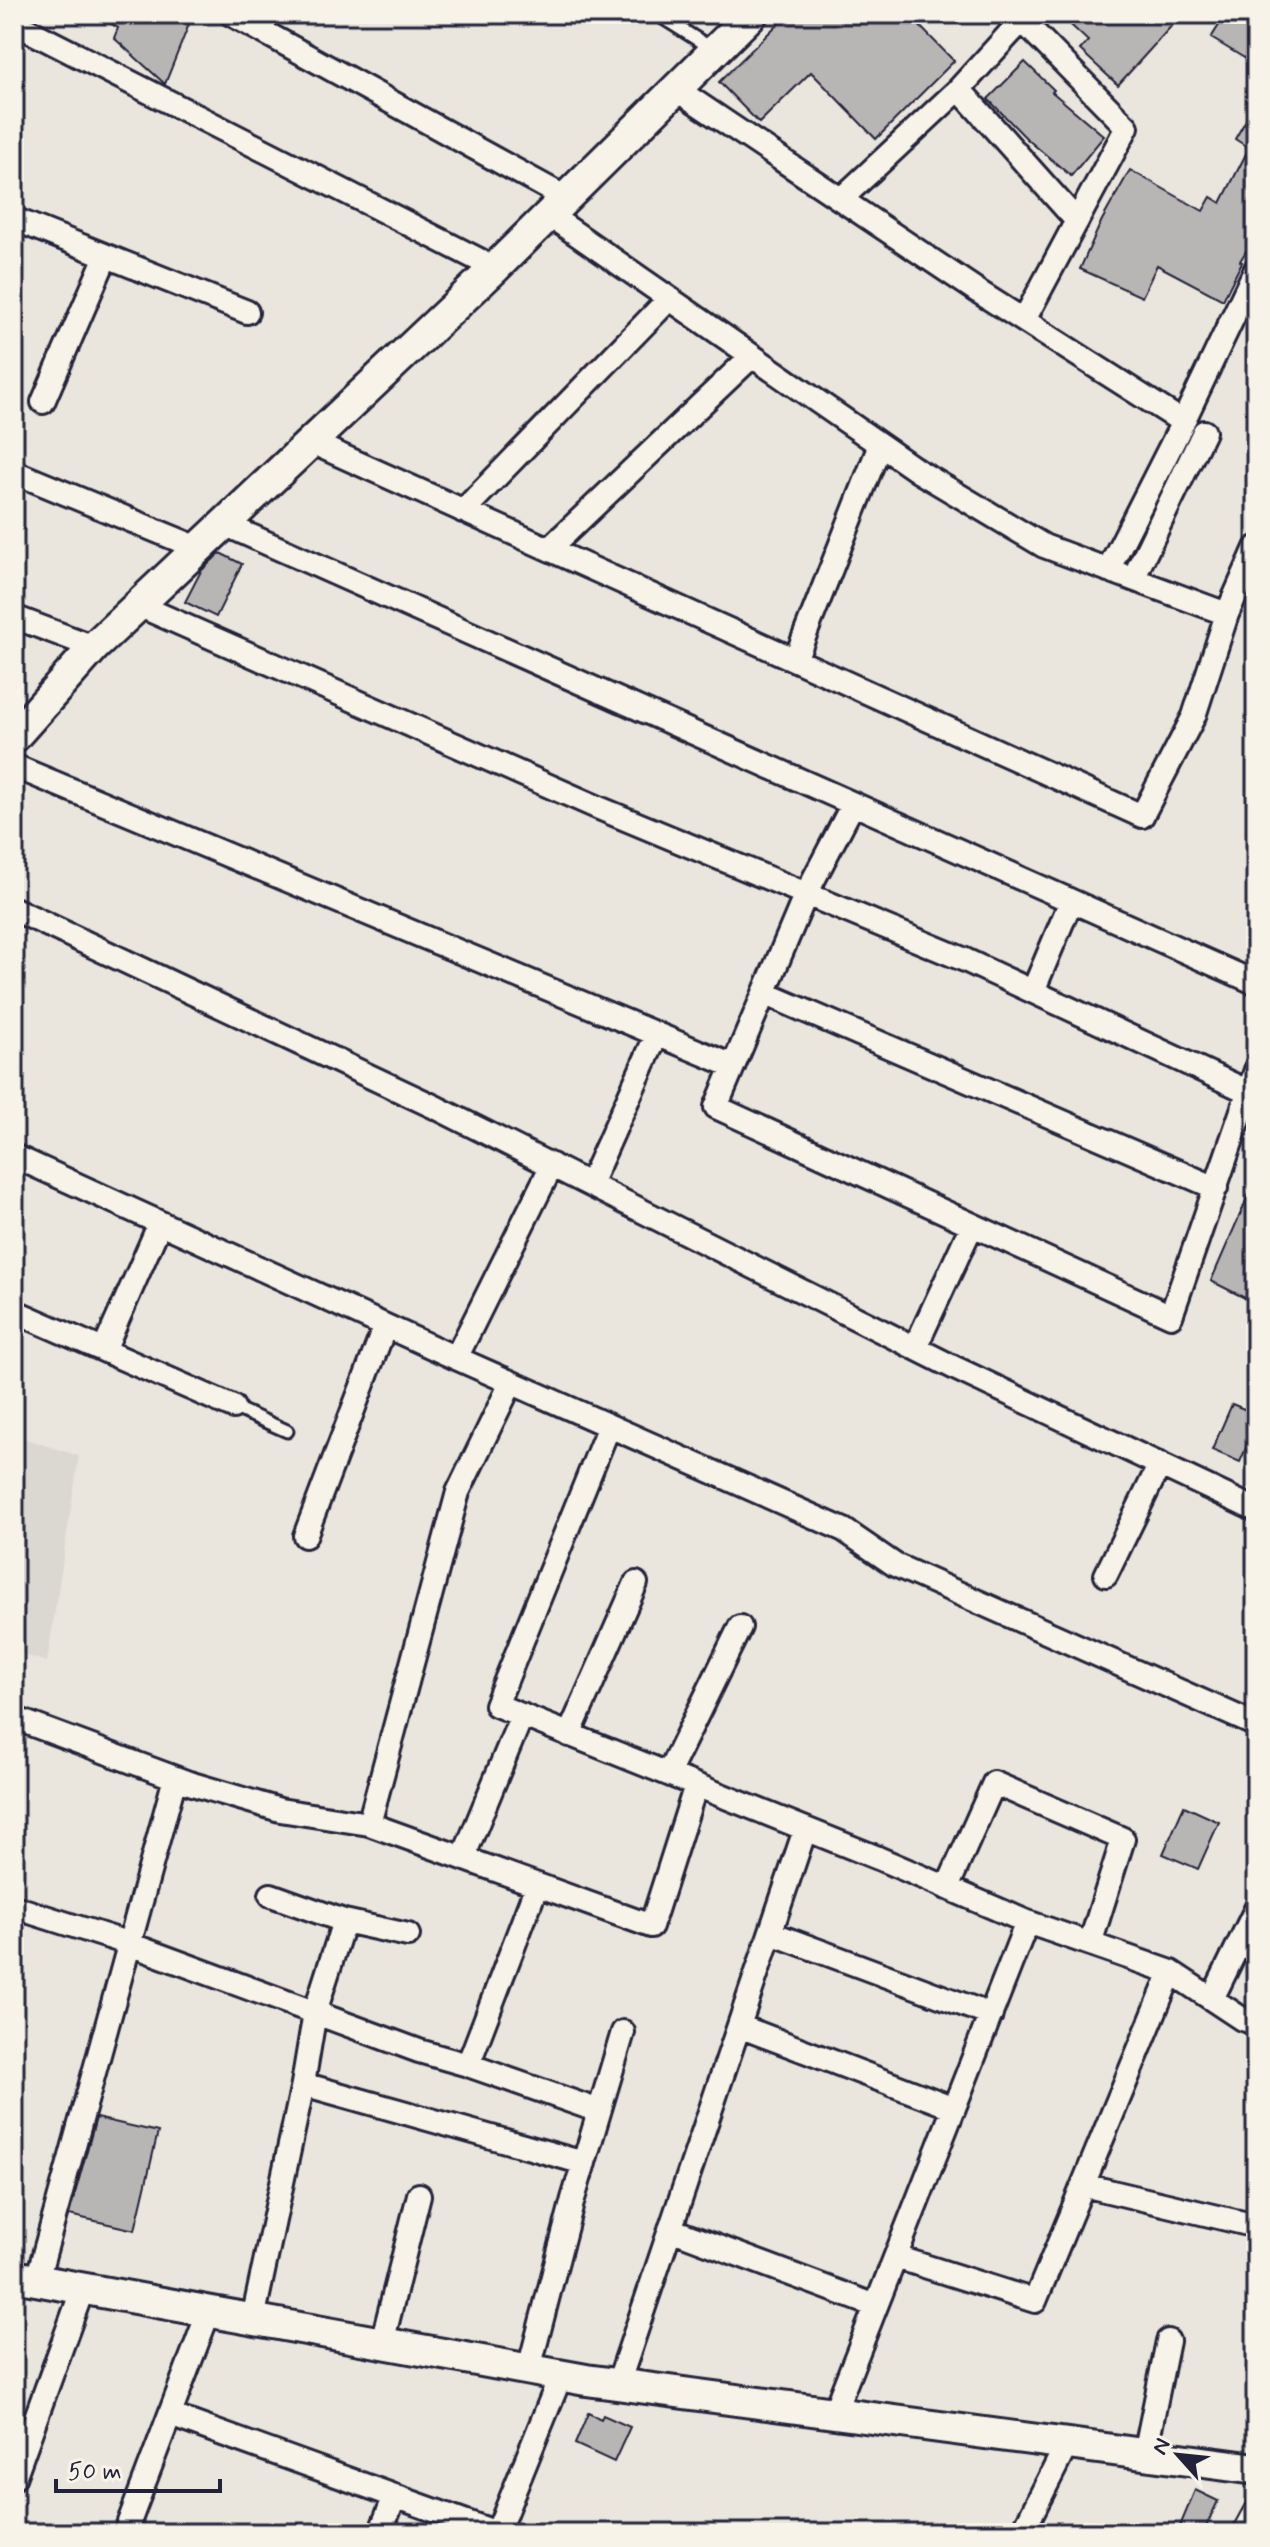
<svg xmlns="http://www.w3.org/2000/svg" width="1270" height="2547" viewBox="0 0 1270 2547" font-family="Mynerve,sans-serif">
	<rect width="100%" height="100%" fill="#eae6de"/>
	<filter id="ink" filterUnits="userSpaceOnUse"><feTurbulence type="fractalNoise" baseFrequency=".0125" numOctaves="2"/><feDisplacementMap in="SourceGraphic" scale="16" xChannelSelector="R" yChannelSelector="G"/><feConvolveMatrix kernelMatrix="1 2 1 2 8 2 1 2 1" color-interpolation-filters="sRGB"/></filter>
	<g filter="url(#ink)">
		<!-- built -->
		<path fill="#dbd8d2" d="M 14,1435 L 79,1456 L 47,1662 L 14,1652 Z"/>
		<!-- building -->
		<path fill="#b8b6b5" stroke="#22223b" stroke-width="2" d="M 95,14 L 179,14 L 191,19 L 165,84 L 114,38 L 118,28 Z
			M 788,14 L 908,14 L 954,61 L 876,139 L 811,72 L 759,123 L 719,82 Z
			M 1059,14 L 1167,14 L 1175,22 L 1118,85 L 1080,50 L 1088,41 Z
			M 1226,14 L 1256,14 L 1256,65 L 1211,38 Z
			M 1025,62 L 1054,90 L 1052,92 L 1104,136 L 1071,176 L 1027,139 L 988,99 Z
			M 1256,103 L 1256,235 L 1240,261 L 1242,262 L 1223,300 L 1157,265 L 1142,297 L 1080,269 L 1102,220 L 1130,170 L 1203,211 L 1211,197 L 1221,203 L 1249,148 L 1235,139 Z
			M 220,553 L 242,564 L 216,617 L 185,602 L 201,571 Z
			M 1256,1178 L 1256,1297 L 1249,1294 L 1247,1299 L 1211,1281 Z
			M 1232,1404 L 1256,1414 L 1256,1425 L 1240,1462 L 1212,1450 Z
			M 1184,1806 L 1219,1822 L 1198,1869 L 1163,1854 Z
			M 96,2118 L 158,2132 L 135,2230 L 69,2215 Z
			M 588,2413 L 601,2419 L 603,2415 L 630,2427 L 614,2462 L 575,2444 Z
			M 1195,2490 L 1218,2501 L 1203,2533 L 1194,2533 L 1180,2526 Z"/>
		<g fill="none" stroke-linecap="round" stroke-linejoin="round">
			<defs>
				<path id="lane" d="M 657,14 L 714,50
					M 233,1407 L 287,1431"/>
				<path id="street" d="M 231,14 L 566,198
					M 1016,14 L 1127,127 L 1024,320
					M 14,23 L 495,268
					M 676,89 L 979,292 L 1183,422 L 1256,269
					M 959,89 L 1022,20
					M 841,199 L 959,89 L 1077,221
					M 549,215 L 918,471 L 1044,546 L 1227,614
					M 14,219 L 247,312
					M 43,402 L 106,256
					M 311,442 L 1142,816 L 1194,716 L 1227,614 L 1256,548
					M 14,472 L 198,548
					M 463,511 L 669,299
					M 224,524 L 1256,983
					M 549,549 L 752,356
					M 1108,570 L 1183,422
					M 1133,579 L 1204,432
					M 138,605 L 599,808 L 965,960 L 1249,1092
					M 14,617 L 94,647
					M 795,660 L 880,445
					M 14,766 L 733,1066
					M 853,804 L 806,894 L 716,1107 L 1171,1316 L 1256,1070
					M 14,909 L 437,1108 L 957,1369 L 1256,1510
					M 1033,991 L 1071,901
					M 764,993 L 1216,1188
					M 14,1156 L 456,1358
					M 552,1165 L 456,1358 L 844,1530 L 895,1565 L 1256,1725
					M 590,1184 L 657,1034
					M 14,1311 L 233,1407
					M 915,1348 L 972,1225
					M 104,1350 L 160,1223
					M 511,1383 L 458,1492 L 369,1824 L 651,1926 L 696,1785
					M 609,1426 L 496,1705 L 878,1858 L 1027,1922 L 1171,1972 L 1242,2019 L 1256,2023
					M 305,1536 L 385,1326
					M 1106,1575 L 1160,1464
					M 14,1718 L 189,1783 L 280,1810 L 369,1824
					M 569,1735 L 636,1583
					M 668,1774 L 740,1627
					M 463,1858 L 522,1715
					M 947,1888 L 994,1783 L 1123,1839 L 1090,1944
					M 271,1895 L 344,1921 L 408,1935
					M 14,1907 L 121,1941 L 419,2051 L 468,2065 L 599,2111
					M 771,1933 L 991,2015
					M 1212,1999 L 1256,1909
					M 739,2026 L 954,2108
					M 468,2065 L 537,1885
					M 303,2084 L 315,2012 L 344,1921
					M 1083,2185 L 1256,2226
					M 670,2229 L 876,2306
					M 896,2257 L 1035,2301 L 1171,1972
					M 37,2280 L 175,1778
					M 253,2319 L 303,2084 L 584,2163
					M 382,2343 L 419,2195
					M 529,2369 L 573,2199 L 623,2032
					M 618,2384 L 805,1830
					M 834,2413 L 1027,1922
					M 170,2415 L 497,2533
					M 1145,2454 L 1168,2341
					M 14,2478 L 83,2288
					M 125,2533 L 209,2311
					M 380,2533 L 395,2496
					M 497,2533 L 561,2375
					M 1022,2533 L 1067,2444
					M 1244,2533 L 1256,2511"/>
				<path id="secondary" d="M 14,737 L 94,647 L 495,268 L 752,14
					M 14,2276 L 586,2380 L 1256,2469"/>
			</defs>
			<!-- lane casing -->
			<use href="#lane" stroke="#22223b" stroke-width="17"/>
			<!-- street casing -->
			<use href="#street" stroke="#22223b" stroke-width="28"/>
			<!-- secondary casing -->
			<use href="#secondary" stroke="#22223b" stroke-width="36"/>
			<!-- lane -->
			<use href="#lane" stroke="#f7f3e8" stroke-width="11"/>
			<!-- street -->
			<use href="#street" stroke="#f7f3e8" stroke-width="22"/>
			<!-- secondary -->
			<use href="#secondary" stroke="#f7f3e8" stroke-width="30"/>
		</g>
	</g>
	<!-- margin -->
	<rect width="1270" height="2547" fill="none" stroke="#f7f3e8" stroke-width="48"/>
	<rect x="24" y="24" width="1222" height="2499" fill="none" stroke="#22223b" stroke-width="3" filter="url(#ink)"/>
	<!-- north arrow -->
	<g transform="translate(1178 2455) rotate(297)" stroke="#f7f3e8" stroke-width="6" paint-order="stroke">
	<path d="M0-6L14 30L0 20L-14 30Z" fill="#22223b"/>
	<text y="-12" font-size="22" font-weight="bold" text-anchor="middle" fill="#22223b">N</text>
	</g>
	<!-- scale -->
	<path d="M56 2479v12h164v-12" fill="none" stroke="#22223b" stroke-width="4"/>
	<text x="68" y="2479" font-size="24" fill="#22223b" stroke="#f7f3e8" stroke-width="6" paint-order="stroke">50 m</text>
</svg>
